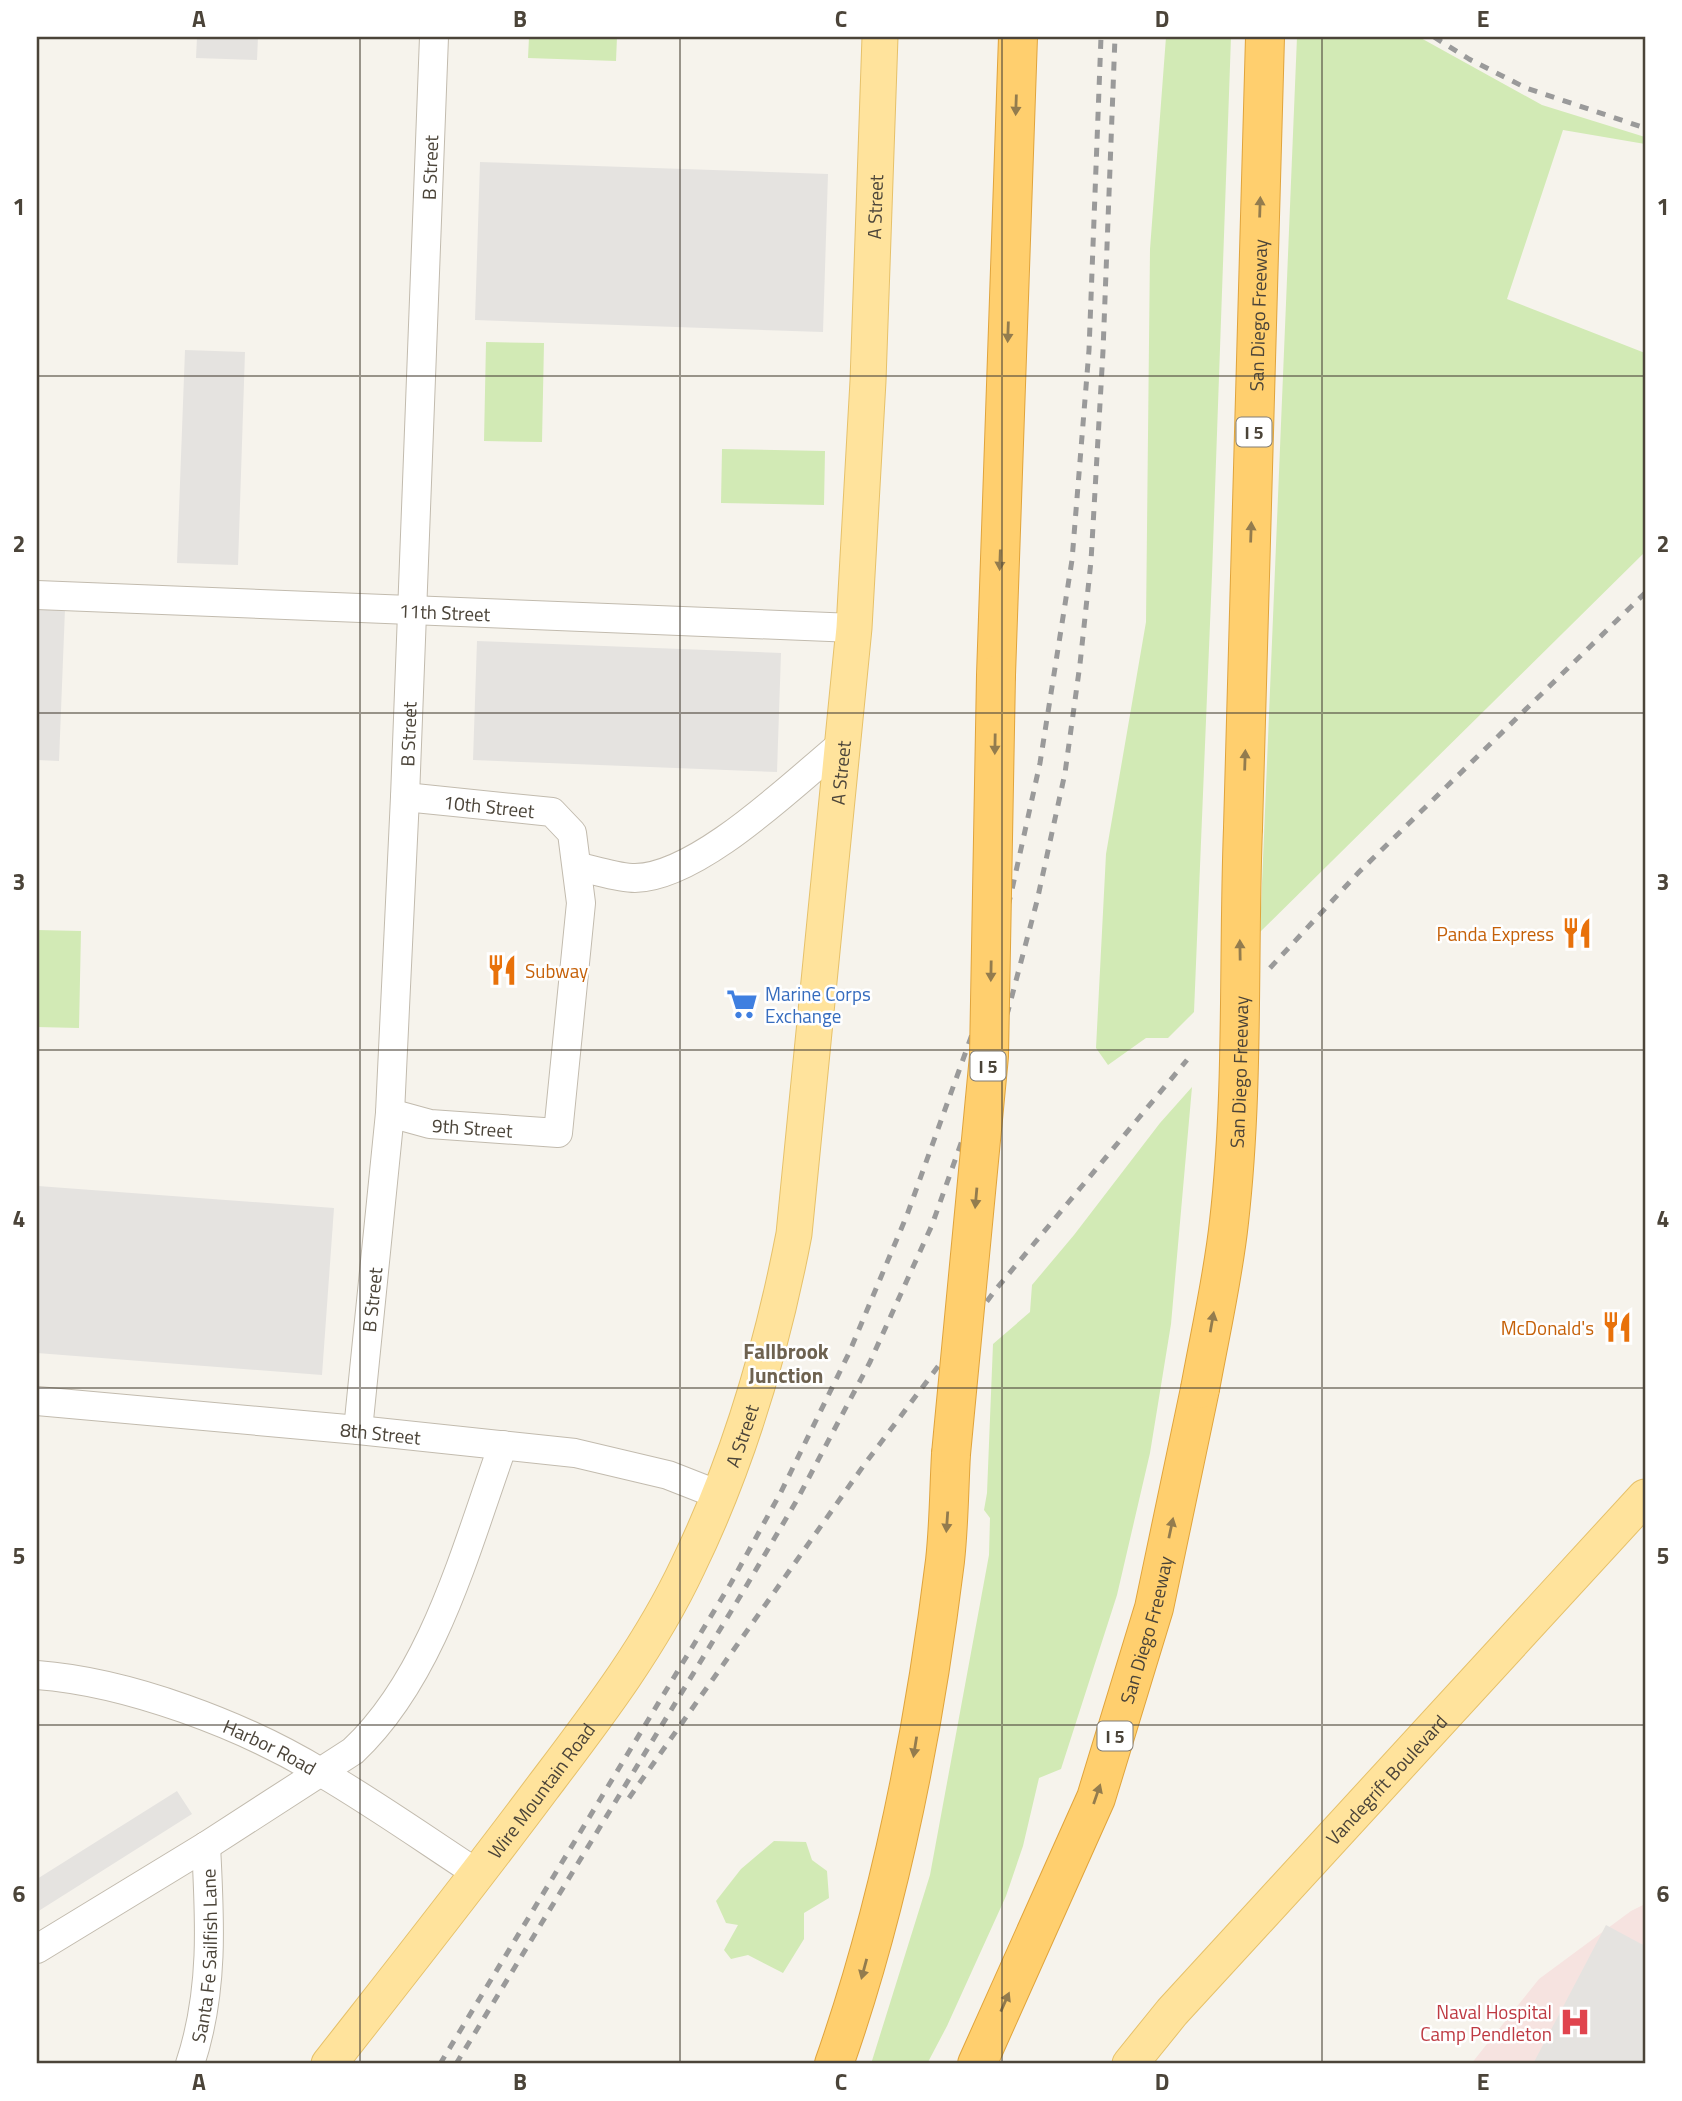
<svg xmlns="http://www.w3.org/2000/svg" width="1682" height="2101" viewBox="0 0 1682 2101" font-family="'Titillium Web',sans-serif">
	<rect width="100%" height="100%" fill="#f6f3ec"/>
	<!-- medical -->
	<path fill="#f6e3e0" d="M 1645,1904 L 1645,2064 L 1471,2064 L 1539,1979 L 1631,1911 Z"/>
	<!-- green -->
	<path fill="#d2eab5" d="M 529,37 L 617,37 L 616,61 L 528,58 Z
		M 1166,37 L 1231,37 L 1212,575 L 1194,1012 L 1168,1038 L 1146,1038 L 1108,1065 L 1096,1048 L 1106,854 L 1146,622 L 1150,249 Z
		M 1297,37 L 1419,37 L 1542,105 L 1645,137 L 1645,144 L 1563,130 L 1507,299 L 1645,353 L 1645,552 L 1260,932 Z
		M 486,342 L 544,343 L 542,442 L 484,441 Z
		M 722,449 L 825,451 L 824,505 L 721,503 Z
		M 37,930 L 81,931 L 79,1028 L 37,1027 Z
		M 1192,1087 L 1171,1324 L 1150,1453 L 1117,1595 L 1061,1769 L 1039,1778 L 1023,1846 L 1006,1896 L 947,2026 L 927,2064 L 871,2064 L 930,1875 L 989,1555 L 990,1518 L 984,1510 L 987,1493 L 993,1344 L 1030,1312 L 1032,1285 L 1074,1235 L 1160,1123 Z
		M 774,1841 L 806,1842 L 812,1860 L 827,1871 L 829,1898 L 804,1913 L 804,1939 L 783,1973 L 748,1955 L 731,1959 L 724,1950 L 738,1925 L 726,1923 L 716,1901 L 741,1869 Z"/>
	<!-- parking -->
	<path fill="#e5e3e0" d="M 197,37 L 258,37 L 257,60 L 196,58 Z
		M 480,162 L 828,174 L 823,332 L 475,320 Z
		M 185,350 L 245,352 L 238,565 L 177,563 Z
		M 37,607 L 65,609 L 59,761 L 37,760 Z
		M 477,641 L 781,653 L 777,772 L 473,760 Z
		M 38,1186 L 334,1208 L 322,1375 L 37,1353 Z
		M 177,1791 L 192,1814 L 37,1912 L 37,1879 Z
		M 1606,1925 L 1645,1946 L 1645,2064 L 1533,2064 Z"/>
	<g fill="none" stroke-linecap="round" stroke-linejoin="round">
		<defs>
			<g id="minor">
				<path id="s1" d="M 37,595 L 854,628"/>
				<path d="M 578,867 C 596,870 617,878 635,878 C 699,877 794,783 843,743"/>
				<path id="s2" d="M 390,1113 L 430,1124 L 558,1133 L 581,903 L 572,833 L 552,812 L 405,797"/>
				<path id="s3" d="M 37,1401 L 358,1430 L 575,1453 L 668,1475 L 719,1495"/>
				<path id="s4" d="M 358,1430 L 390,1113 L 405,797 L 434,37"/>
				<path id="s5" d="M 37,1675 C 129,1682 243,1725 322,1773 C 375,1804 426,1840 478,1874"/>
				<path d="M 37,1949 L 206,1846 L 353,1751 C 434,1675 466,1547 503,1445"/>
				<path id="s6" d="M 190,2064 C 214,1992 210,1920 206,1846"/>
			</g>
			<g id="major">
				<path id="s7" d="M 329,2064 C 401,1972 473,1881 543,1787 C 596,1717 650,1647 688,1566 C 739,1461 772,1348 794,1234 L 854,628 L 868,381 L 880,37"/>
				<path id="s8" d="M 1130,2064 L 1172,2012 L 1645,1497"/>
			</g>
			<g id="highway">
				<path d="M 996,675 L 1018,37"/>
				<path id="s9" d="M 1243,828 L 1265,37"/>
				<path d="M 834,2064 C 891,1902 924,1731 945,1561 C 949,1525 949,1489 951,1454"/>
				<path id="s10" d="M 977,2064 L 1096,1798 L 1154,1608 L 1200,1389"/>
			</g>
		</defs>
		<!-- minor casing -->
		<use href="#minor" stroke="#c2bbae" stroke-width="30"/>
		<!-- major casing -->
		<use href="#major" stroke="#e6c16a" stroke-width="37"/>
		<!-- highway casing -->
		<use href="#highway" stroke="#e0a43c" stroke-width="40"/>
		<!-- minor -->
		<use href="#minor" stroke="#fff" stroke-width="28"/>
		<!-- major -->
		<use href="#major" stroke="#ffe39c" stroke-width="35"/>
		<!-- highway -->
		<use href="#highway" stroke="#ffcf6e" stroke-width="38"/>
		<!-- rail -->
		<path stroke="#9a9a9a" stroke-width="5" stroke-dasharray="9 9" stroke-linecap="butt" d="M 1434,37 L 1469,59 L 1526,88 L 1645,128
			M 1270,968 L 1359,872 L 1645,593
			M 629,1798 L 864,1465 L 997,1288 L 1187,1060
			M 440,2064 L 731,1583 L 781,1492 L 849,1353 L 907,1215 L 983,1004 L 1011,894 L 1040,763 L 1072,560 L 1089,350 L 1101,37
			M 456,2064 L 744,1590 L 797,1500 L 870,1362 L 932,1225 L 1008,1011 L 1037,901 L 1065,773 L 1080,664 L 1091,561 L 1103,351 L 1115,37"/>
		<defs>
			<g id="highway-bridge">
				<path id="s11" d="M 1200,1389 C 1210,1334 1223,1278 1229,1222 C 1244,1091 1238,959 1243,828"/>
				<path d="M 951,1454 L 989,1056 L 996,675"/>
			</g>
		</defs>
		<!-- highway-bridge casing -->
		<use href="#highway-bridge" stroke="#e0a43c" stroke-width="40" stroke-linecap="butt"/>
		<!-- highway-bridge -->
		<use href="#highway-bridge" stroke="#ffcf6e" stroke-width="38"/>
	</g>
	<!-- one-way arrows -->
	<defs><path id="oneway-solid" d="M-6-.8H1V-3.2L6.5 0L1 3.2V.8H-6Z" transform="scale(1.75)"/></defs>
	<g fill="#937c4e">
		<use href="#oneway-solid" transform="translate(1016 105) rotate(92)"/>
		<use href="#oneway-solid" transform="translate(1260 207) rotate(-88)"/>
		<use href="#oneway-solid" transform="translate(1008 332) rotate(92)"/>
		<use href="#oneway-solid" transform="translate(1251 532) rotate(-88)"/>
		<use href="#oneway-solid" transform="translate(1000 560) rotate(92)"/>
		<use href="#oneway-solid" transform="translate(995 744) rotate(91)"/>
		<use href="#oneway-solid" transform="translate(1245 760) rotate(-88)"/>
		<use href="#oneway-solid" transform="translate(1240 950) rotate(-91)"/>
		<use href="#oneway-solid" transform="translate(991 971) rotate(91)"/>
		<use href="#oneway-solid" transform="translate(976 1198) rotate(95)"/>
		<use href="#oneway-solid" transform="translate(1212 1322) rotate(-80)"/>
		<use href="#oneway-solid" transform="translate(947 1522) rotate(94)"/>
		<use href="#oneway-solid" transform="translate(1171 1528) rotate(-78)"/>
		<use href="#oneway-solid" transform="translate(915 1747) rotate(99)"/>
		<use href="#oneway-solid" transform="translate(1097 1794) rotate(-71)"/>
		<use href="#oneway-solid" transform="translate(864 1969) rotate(105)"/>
		<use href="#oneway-solid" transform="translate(1005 2002) rotate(-66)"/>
	</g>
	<!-- grid -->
	<path fill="none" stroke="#4b4439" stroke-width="2" stroke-opacity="0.55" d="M 360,37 L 360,2064M 680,37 L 680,2064M 1002,37 L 1002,2064M 1322,37 L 1322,2064M 37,376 L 1645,376M 37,713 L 1645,713M 37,1050 L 1645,1050M 37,1388 L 1645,1388M 37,1725 L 1645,1725"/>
	<!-- icons -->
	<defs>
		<symbol id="restaurant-bare" viewBox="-9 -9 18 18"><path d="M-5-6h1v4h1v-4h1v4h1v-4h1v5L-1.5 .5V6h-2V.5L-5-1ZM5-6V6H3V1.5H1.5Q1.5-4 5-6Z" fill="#e8710a" stroke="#fff" stroke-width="2.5" paint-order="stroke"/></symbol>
		<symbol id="supermarket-bare" viewBox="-9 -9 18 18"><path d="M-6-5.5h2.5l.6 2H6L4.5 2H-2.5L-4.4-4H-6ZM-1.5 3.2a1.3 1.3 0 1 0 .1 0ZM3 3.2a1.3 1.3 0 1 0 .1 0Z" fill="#3f7fe0" stroke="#fff" stroke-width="2.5" paint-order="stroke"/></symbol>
		<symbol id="hospital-bare" viewBox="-9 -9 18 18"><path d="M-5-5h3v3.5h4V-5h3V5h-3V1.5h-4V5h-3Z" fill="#e0444e" stroke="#fff" stroke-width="2.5" paint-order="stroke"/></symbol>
	</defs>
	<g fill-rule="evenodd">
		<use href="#restaurant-bare" x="1555" y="911" width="44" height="44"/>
		<use href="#restaurant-bare" x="480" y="948" width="44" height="44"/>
		<use href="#supermarket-bare" x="720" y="982" width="44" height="44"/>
		<use href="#restaurant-bare" x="1595" y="1305" width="44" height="44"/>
		<use href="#hospital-bare" x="1553" y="2000" width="44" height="44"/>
	</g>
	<g text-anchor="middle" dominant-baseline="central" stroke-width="5" stroke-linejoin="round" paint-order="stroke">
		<!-- shield labels -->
		<g fill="#fff" stroke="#817c74" stroke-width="2">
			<rect x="1236.5" y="417.5" width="35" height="29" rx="5"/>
			<rect x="970.5" y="1051.5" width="35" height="29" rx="5"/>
			<rect x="1097.5" y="1721.5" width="35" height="29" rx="5"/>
		</g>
		<g font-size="18" font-weight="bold" fill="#4b4439">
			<text x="1254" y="432">I 5</text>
			<text x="988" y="1066">I 5</text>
			<text x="1115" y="1736">I 5</text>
		</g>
		<!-- street labels -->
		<g font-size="19" fill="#4b4439" stroke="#fff">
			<text stroke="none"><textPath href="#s4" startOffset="1265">B Street</textPath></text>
			<text stroke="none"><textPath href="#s7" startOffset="1995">A Street</textPath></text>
			<text stroke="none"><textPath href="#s9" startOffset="513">San Diego Freeway</textPath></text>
			<text stroke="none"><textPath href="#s1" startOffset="408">11th Street</textPath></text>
			<text stroke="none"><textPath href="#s4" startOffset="698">B Street</textPath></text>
			<text stroke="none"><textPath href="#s7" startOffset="1428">A Street</textPath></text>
			<text transform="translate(489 806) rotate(6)">10th Street</text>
			<text stroke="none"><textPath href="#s11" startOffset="320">San Diego Freeway</textPath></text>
			<text stroke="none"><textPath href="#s2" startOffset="84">9th Street</textPath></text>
			<text stroke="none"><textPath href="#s4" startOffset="131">B Street</textPath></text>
			<text stroke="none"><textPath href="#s3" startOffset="345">8th Street</textPath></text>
			<text stroke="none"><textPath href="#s7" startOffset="756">A Street</textPath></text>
			<text stroke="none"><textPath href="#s10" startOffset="467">San Diego Freeway</textPath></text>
			<text stroke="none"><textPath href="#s5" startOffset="245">Harbor Road</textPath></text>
			<text stroke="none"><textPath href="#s8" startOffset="383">Vandegrift Boulevard</textPath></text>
			<text stroke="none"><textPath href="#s7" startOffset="346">Wire Mountain Road</textPath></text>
			<text stroke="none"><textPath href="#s6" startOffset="110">Santa Fe Sailfish Lane</textPath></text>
		</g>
		<!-- food labels -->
		<g font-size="19" fill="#c56008" stroke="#fff" text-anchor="end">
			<text x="1554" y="933">Panda Express</text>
			<text x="525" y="970" text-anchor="start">Subway</text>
			<text x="1594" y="1327">McDonald's</text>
		</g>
		<!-- shop labels -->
		<g font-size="19" fill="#366cbe" stroke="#fff" text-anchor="start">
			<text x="765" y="993">Marine Corps<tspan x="765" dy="22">Exchange</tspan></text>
		</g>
		<!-- health labels -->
		<g font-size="19" fill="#be3a42" stroke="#fff" text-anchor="end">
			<text x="1552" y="2011">Naval Hospital<tspan x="1552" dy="22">Camp Pendleton</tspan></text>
		</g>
		<!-- neighbourhood labels -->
		<g font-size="21" font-weight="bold" fill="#6e6250" stroke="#fff">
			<text x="786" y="1351">Fallbrook<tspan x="786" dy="24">Junction</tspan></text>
		</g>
	</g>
	<!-- border -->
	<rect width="1682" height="2101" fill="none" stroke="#ffffff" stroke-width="77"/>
	<rect x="38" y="38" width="1606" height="2024" fill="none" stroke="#4b4439" stroke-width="2.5"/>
	<g font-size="23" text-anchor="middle" font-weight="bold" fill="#4b4439">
		<text x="199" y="27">A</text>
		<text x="520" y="27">B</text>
		<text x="841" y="27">C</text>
		<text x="1162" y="27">D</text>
		<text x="1483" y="27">E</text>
		<text x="19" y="215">1</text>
		<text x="1663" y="215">1</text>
		<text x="19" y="552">2</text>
		<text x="1663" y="552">2</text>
		<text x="19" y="890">3</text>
		<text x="1663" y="890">3</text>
		<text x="19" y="1227">4</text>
		<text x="1663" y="1227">4</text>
		<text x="19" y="1564">5</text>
		<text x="1663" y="1564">5</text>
		<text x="19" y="1902">6</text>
		<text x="1663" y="1902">6</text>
		<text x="199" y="2090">A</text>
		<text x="520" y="2090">B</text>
		<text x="841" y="2090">C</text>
		<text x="1162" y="2090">D</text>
		<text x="1483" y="2090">E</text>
	</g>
</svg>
